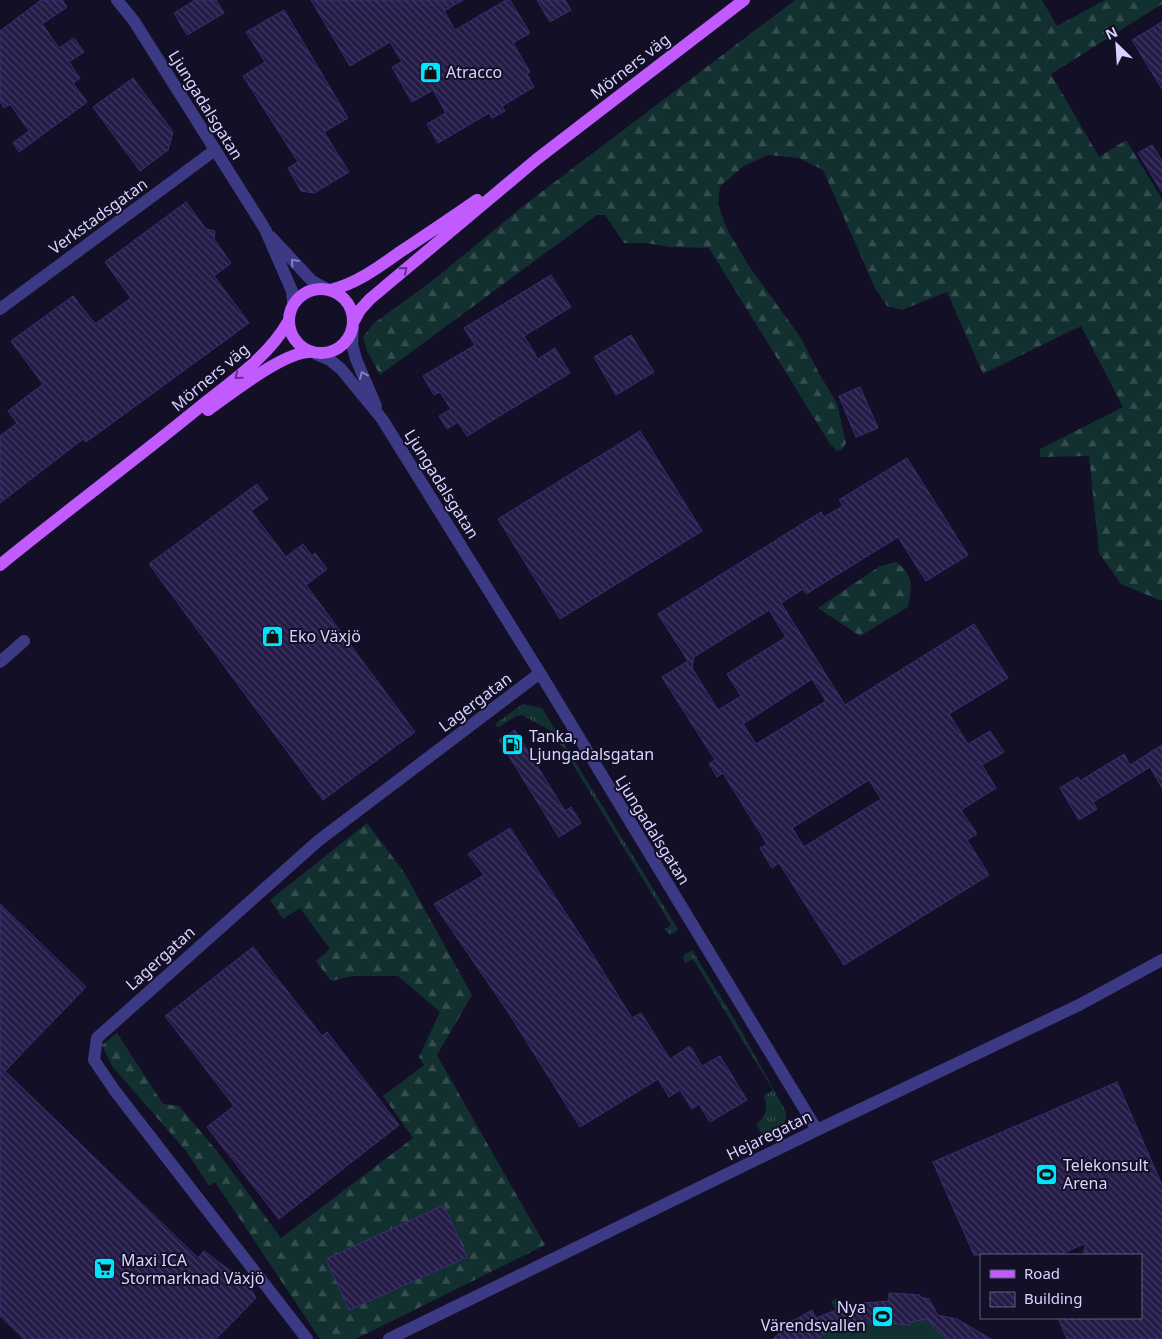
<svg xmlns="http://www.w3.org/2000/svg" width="1162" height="1339" viewBox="0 0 1162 1339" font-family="'Noto Sans',sans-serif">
	<defs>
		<pattern id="grass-tufts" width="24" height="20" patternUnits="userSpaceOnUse" patternTransform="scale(1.25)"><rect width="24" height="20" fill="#12302f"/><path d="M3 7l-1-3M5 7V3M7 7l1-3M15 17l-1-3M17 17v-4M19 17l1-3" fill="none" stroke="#344d4e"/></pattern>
		<pattern id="forest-firs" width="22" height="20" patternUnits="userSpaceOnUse" patternTransform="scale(1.25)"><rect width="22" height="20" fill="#12302f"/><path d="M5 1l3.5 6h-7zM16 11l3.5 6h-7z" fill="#344d4e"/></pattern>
		<pattern id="building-back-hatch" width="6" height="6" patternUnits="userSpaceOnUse" patternTransform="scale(1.25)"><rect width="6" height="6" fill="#241b47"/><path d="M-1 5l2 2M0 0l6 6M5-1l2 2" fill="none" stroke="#433b63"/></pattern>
	</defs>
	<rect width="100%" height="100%" fill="#130f26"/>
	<!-- grass -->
	<path fill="url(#grass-tufts)" d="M 523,704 L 542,708 L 678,929 L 677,931 L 670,935 L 665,929 L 671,925 L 553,732 L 522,715 L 516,716 L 499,727 L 496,726 L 495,724 Z
		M 692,950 L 741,1030 L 786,1112 C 787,1127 777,1133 765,1139 L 756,1124 C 766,1118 768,1107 764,1096 L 773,1090 L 693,959 L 685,963 L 683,958 L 684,955 Z"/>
	<!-- forest -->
	<path fill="url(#forest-firs)" d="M 795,0 L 1042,0 L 1057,26 L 1105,0 L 1162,0 L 1162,4 L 1051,74 L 1099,157 L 1126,140 L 1162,199 L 1162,601 L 1121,584 L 1099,553 L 1089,456 L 1040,457 L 1040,449 L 1123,407 L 1081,326 L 983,374 L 947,292 L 902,310 L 887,306 L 875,288 L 823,170 L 799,158 L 768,155 L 744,166 L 720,186 L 718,205 L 727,229 L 749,266 L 799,335 L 820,375 L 837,403 L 846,443 L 842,450 L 837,451 L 830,444 L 709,248 L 671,247 L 646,243 L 624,243 L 605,215 L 597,215 L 380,375 L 367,351 L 363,337 L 373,324 L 432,281 L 527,203 Z
		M 896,562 C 914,576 912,585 908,607 L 860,636 L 818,608 L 880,566 Z
		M 367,823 L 404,872 L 472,995 L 437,1055 L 545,1245 L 356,1339 L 320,1339 L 215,1182 L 209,1186 L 186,1151 L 112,1066 L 102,1045 L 117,1033 L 163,1104 L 179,1106 L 217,1151 L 281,1238 L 413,1138 L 383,1096 L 424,1065 L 419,1057 L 440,1012 L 398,976 L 352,976 L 331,981 L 316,961 L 330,949 L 300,908 L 283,919 L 270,900 Z"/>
	<!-- garden -->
	<path fill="#12302f" d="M 889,1293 L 920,1295 L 920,1297 L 929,1299 L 938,1315 L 957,1319 L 990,1339 L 773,1339 L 788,1325 L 787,1324 L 792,1319 L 794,1321 L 812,1310 L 816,1318 L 836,1311 L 831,1301 L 838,1298 L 843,1308 L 851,1304 L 888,1301 Z"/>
	<!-- building -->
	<path fill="url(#building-back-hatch)" stroke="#3b2d73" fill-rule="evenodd" d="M 41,0 L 62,0 L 67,7 L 42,24 L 59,48 L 74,38 L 84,52 L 69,62 L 80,78 L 73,83 L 87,102 L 19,152 L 13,143 L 29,131 L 10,104 L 4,108 L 0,101 L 0,31 Z
		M 195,0 L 216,0 L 224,13 L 187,35 L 174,13 Z
		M 311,0 L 463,0 L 444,11 L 455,30 L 506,0 L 510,0 L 530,33 L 513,43 L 530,72 L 527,74 L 534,87 L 502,106 L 505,111 L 492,118 L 489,113 L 438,143 L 427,124 L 446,113 L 433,90 L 412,102 L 392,67 L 402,62 L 390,42 L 350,66 Z
		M 537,0 L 565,0 L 571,10 L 550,22 Z
		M 284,10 L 348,118 L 324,132 L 349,172 L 314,193 L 301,191 L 288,168 L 298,162 L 243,76 L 265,62 L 246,32 Z
		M 1162,22 L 1162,89 L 1132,40 Z
		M 133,78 L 173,132 L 168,150 L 140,171 L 93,107 Z
		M 1152,145 L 1162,161 L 1162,192 L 1138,153 Z
		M 186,202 L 206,229 L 215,231 L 214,239 L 231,263 L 214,276 L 249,323 L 86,442 L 83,439 L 0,503 L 0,436 L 17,423 L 8,411 L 43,384 L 11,341 L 73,296 L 95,324 L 131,298 L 105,262 Z
		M 551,275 L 571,307 L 524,336 L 538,359 L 555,348 L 570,373 L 467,436 L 458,422 L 447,429 L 439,416 L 451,409 L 440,392 L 434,395 L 423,376 L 475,345 L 464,328 Z
		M 631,335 L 654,372 L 616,395 L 594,357 Z
		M 860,387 L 878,428 L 856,437 L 839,396 Z
		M 640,431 L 702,531 L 560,619 L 498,519 Z
		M 907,458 L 968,555 L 926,581 L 898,537 L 806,594 L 803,589 L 781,603 L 845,705 L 974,624 L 1008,678 L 949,714 L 968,744 L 990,731 L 1004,752 L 982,765 L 996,788 L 961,810 L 977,834 L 967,840 L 989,875 L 844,965 L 779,863 L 772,868 L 760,848 L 767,844 L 723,773 L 717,777 L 713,770 L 709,764 L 715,760 L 662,677 L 688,661 L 658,614 L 821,512 L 824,517 L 843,506 L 839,500 ZM 769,610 L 786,637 L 727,674 L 741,696 L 718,710 L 692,668 L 694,657 ZM 812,679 L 826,701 L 756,744 L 743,724 ZM 869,780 L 881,799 L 804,847 L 792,828 Z
		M 257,484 L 268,499 L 251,511 L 286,557 L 303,544 L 312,556 L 315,553 L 327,569 L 306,585 L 415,732 L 323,800 L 149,564 Z
		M 515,730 L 565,811 L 571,807 L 581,823 L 559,837 L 499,740 Z
		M 1162,745 L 1162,788 L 1150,767 L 1093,802 L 1097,809 L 1079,820 L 1060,788 L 1078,777 L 1080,781 L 1124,754 L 1130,765 Z
		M 510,828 L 584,941 L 632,1018 L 641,1013 L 670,1059 L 690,1046 L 702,1066 L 720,1056 L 747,1100 L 710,1122 L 699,1104 L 692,1109 L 680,1090 L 669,1097 L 658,1079 L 580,1127 L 508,1012 L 434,904 L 484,875 L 468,854 Z
		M 0,904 L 86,987 L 5,1071 L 198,1258 L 204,1251 L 248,1284 L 256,1298 L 216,1339 L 24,1339 L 0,1316 Z
		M 253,947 L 322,1036 L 327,1032 L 399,1125 L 279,1219 L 207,1127 L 234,1106 L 165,1016 Z
		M 1117,1082 L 1162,1185 L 1162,1339 L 1067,1339 L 1058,1318 L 1141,1318 L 1141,1255 L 1083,1255 L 1086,1243 L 1059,1255 L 974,1255 L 933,1162 Z
		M 444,1205 L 467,1257 L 349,1310 L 326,1259 Z
		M 889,1293 L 920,1295 L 920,1297 L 929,1299 L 938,1315 L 957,1319 L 991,1339 L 946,1339 L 932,1325 L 928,1319 L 910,1322 L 910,1325 L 867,1322 L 851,1324 L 829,1331 L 816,1339 L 773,1339 L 788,1325 L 787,1324 L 812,1310 L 816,1318 L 851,1304 L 889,1301 Z"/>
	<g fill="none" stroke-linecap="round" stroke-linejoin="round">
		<!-- minor -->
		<path stroke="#3d3a85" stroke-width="12" d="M 117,0 L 134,21 L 265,229 L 292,291 L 293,304
			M 271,237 L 312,281 L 327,289
			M 0,309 L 215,150
			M 353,326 L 352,344 L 356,359 L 376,406
			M 316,354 L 330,360 L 341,369 L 382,419 L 540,673 L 817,1130
			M 0,662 L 24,641
			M 307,1339 L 115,1091 L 94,1060 L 97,1038 L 318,841 L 540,673
			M 389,1339 L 817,1130 L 1079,1005 L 1162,960"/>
		<!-- major -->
		<path stroke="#c25bff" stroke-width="12" d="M289 321a32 32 0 1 1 64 0a32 32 0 1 1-64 0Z
			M 330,290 C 356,284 379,267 400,252 C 426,235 451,218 477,200
			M 354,321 L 360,310 L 370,299 L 537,159 L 744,0
			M 208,410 C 231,394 283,352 310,352
			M 0,565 C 66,511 135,460 201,406 C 232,381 268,357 288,322"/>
	</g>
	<!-- one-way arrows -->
	<defs><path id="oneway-chevron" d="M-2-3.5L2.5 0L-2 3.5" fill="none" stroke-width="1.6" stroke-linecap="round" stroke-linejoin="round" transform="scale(1.25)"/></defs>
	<g stroke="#837fbc">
		<use href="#oneway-chevron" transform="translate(294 262) rotate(-132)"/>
		<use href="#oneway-chevron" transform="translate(363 375) rotate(-114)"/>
	</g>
	<g stroke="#623188">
		<use href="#oneway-chevron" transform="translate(404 270) rotate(-40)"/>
		<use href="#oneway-chevron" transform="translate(238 376) rotate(141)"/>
	</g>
	<!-- icons -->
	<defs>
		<symbol id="shop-square" viewBox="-11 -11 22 22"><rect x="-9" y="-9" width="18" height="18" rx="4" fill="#00e5ff" stroke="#130f26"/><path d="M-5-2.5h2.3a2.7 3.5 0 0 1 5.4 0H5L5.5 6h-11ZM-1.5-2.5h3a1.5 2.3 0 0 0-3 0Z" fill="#111"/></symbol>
		<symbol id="fuel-square" viewBox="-11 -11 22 22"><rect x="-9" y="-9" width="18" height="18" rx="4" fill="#00e5ff" stroke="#130f26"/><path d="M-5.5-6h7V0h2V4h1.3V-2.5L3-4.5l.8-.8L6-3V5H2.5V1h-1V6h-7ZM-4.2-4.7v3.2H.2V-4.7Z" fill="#111"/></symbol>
		<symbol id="stadium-square" viewBox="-11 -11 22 22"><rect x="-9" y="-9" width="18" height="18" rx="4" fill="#00e5ff" stroke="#130f26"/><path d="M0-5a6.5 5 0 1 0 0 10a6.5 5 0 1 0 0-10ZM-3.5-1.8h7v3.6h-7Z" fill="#111"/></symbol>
		<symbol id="supermarket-square" viewBox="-11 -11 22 22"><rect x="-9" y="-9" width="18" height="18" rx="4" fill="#00e5ff" stroke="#130f26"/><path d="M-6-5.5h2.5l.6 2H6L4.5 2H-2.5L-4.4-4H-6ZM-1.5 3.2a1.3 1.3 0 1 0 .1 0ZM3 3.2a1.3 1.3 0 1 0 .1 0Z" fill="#111"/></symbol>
	</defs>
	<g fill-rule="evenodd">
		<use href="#shop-square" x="418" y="60" width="25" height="25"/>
		<use href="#shop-square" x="260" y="624" width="25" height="25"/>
		<use href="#fuel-square" x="500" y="732" width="25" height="25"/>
		<use href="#stadium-square" x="1034" y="1162" width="25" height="25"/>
		<use href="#supermarket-square" x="92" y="1256" width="25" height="25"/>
		<use href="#stadium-square" x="870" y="1304" width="25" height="25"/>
	</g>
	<g text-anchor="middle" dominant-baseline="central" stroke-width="4" stroke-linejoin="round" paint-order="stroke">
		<!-- street labels -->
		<g font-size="16" fill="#d9d4ff" stroke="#130f26">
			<text transform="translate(630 66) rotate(-38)">Mörners väg</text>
			<text transform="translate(206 105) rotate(58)">Ljungadalsgatan</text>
			<text transform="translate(98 216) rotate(-36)">Verkstadsgatan</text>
			<text transform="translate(210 377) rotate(-40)">Mörners väg</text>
			<text transform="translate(442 484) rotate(58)">Ljungadalsgatan</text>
			<text transform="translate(475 702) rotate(-37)">Lagergatan</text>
			<text transform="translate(653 830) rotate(58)">Ljungadalsgatan</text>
			<text transform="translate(160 958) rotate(-42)">Lagergatan</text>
			<text transform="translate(769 1135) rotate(-26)">Hejaregatan</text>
		</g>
		<!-- poi labels -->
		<g font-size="16" fill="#d9d4ff" stroke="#130f26" text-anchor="start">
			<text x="446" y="72">Atracco</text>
			<text x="289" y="636">Eko Växjö</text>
			<text x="529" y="736">Tanka,<tspan x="529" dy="18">Ljungadalsgatan</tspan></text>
			<text x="1063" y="1165">Telekonsult<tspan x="1063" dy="18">Arena</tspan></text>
			<text x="121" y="1260">Maxi ICA<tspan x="121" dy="18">Stormarknad Växjö</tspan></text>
			<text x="866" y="1307" text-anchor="end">Nya<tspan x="866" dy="18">Värendsvallen</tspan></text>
		</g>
	</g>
	<!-- legend -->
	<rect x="980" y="1254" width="162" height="65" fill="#130f26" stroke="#625e7d"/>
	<rect x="990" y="1270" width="25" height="8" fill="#c25bff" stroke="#625e7d"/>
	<text x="1024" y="1279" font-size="15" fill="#d9d4ff">Road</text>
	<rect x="990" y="1292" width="25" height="15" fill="url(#building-back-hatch)" stroke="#625e7d"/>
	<text x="1024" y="1304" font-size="15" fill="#d9d4ff">Building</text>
	<!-- north arrow -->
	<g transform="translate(1117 45) rotate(335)" stroke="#130f26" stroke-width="4" paint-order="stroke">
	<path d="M0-4L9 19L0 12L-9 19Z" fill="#d9d4ff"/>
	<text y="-8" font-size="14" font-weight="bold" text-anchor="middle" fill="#d9d4ff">N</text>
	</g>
</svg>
